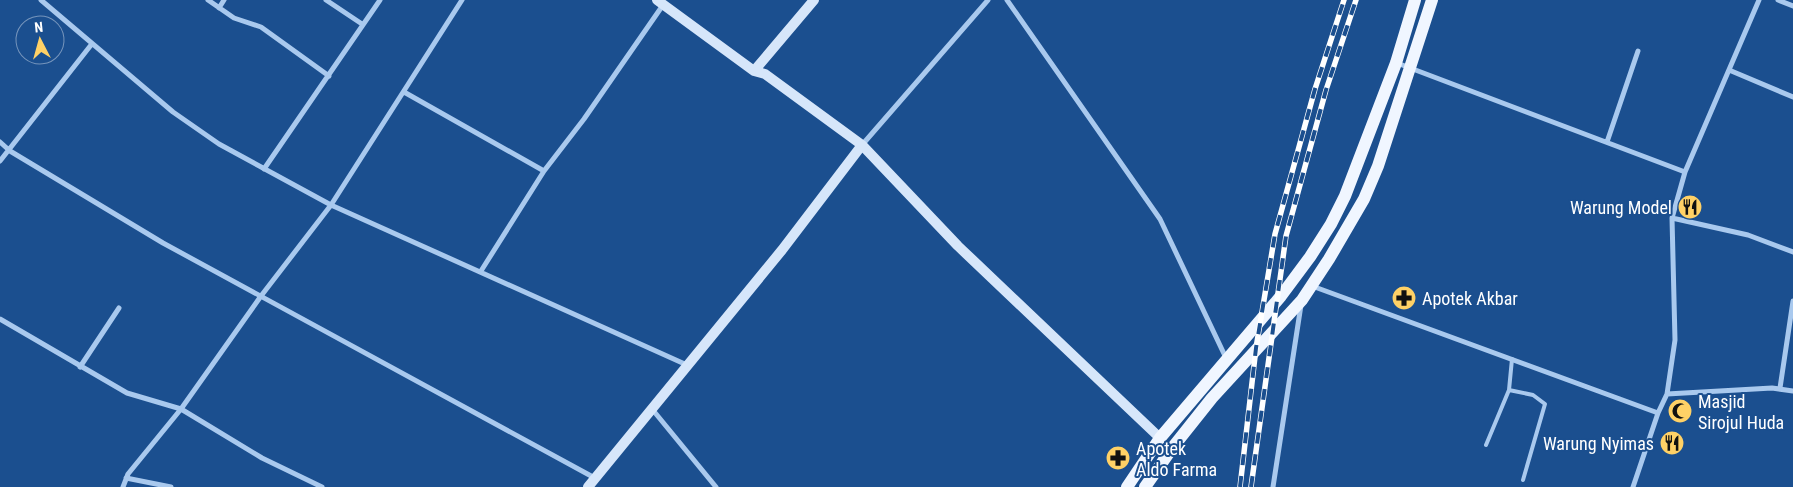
<svg xmlns="http://www.w3.org/2000/svg" width="1793" height="487" viewBox="0 0 1793 487" font-family="'Roboto Condensed',sans-serif">
	<rect width="100%" height="100%" fill="#1b4f8f"/>
	<g fill="none" stroke-linecap="round" stroke-linejoin="round">
		<!-- lane -->
		<path stroke="#a9c9ee" stroke-width="4" d="M 1512,359 L 1509,390 L 1533,395 L 1545,404 L 1523,480
			M 1486,445 L 1509,390"/>
		<!-- street -->
		<path stroke="#a9c9ee" stroke-width="5" d="M 41,0 L 173,112 L 219,144 L 331,205 L 687,365
			M 208,0 L 234,18 L 261,27 L 329,76
			M 326,0 L 362,24
			M 1007,0 L 1160,219 L 1226,358
			M 1778,0 L 1793,6
			M 219,8 L 224,0
			M 1397,63 L 1685,172
			M 1729,70 L 1793,97
			M 404,92 L 544,171
			M 0,142 L 10,151 L 163,243 L 593,477
			M 1607,142 L 1638,51
			M 862,145 L 988,0
			M 0,161 L 91,45
			M 264,169 L 380,0
			M 1672,218 L 1748,235 L 1793,252
			M 481,271 L 544,171 L 584,119 L 663,5
			M 1312,286 L 1658,413
			M 0,319 L 127,393 L 181,409 L 262,458 L 322,487
			M 80,367 L 119,308
			M 1780,388 L 1793,301
			M 1667,394 L 1772,388 L 1793,391
			M 652,409 L 716,487
			M 126,478 L 171,487
			M 123,487 L 128,474 L 181,409 L 261,296 L 331,205 L 462,0
			M 1273,487 L 1301,305
			M 1633,487 L 1658,413 L 1667,394 L 1675,340 L 1672,218 L 1685,172 L 1759,0"/>
		<!-- secondary -->
		<path stroke="#d6e6fa" stroke-width="10" d="M 657,0 L 754,71 L 765,74 L 862,145 L 958,246 L 1160,438
			M 754,71 L 814,0
			M 588,487 L 782,250 L 862,145"/>
		<!-- primary -->
		<path stroke="#f0f6ff" stroke-width="12" d="M 1127,487 L 1160,438 L 1281,296 L 1310,257 L 1331,224 L 1345,196 L 1396,63 L 1415,0
			M 1145,487 L 1173,447 L 1212,398 L 1302,300 L 1329,259 L 1364,199 L 1378,166 L 1432,0"/>
		<defs>
			<path id="rail" d="M 1240,487 L 1256,348 L 1275,234 L 1315,89 L 1344,0
				M 1251,487 L 1286,236 L 1326,90 L 1356,0"/>
		</defs>
		<!-- rail casing -->
		<use href="#rail" stroke="#fff" stroke-width="5.5"/>
		<!-- rail -->
		<use href="#rail" stroke="#1b4f8f" stroke-width="4" stroke-dasharray="11" stroke-linecap="butt"/>
	</g>
	<!-- icons -->
	<defs>
		<symbol id="restaurant-disc" viewBox="-11 -11 22 22"><circle r="9.5" fill="#ffd166" stroke="#1b4f8f"/><path d="M-5-6h1v4h1v-4h1v4h1v-4h1v5L-1.5 .5V6h-2V.5L-5-1ZM5-6V6H3V1.5H1.5Q1.5-4 5-6Z" fill="#111"/></symbol>
		<symbol id="pharmacy-disc" viewBox="-11 -11 22 22"><circle r="9.5" fill="#ffd166" stroke="#1b4f8f"/><path d="M-2-6h4v4h4v4h-4v4h-4v-4h-4v-4h4Z" fill="#111"/></symbol>
		<symbol id="mosque-disc" viewBox="-11 -11 22 22"><circle r="9.5" fill="#ffd166" stroke="#1b4f8f"/><path d="M3.5-4.9A6 6 0 1 0 3.5 4.9A5 5 0 1 1 3.5-4.9Z" fill="#111"/></symbol>
	</defs>
	<g fill-rule="evenodd">
		<use href="#restaurant-disc" x="1676" y="193" width="28" height="28"/>
		<use href="#pharmacy-disc" x="1390" y="284" width="28" height="28"/>
		<use href="#mosque-disc" x="1666" y="397" width="28" height="28"/>
		<use href="#restaurant-disc" x="1658" y="429" width="28" height="28"/>
		<use href="#pharmacy-disc" x="1104" y="444" width="28" height="28"/>
	</g>
	<g text-anchor="middle" dominant-baseline="central" stroke-width="4" stroke-linejoin="round" paint-order="stroke">
		<!-- poi labels -->
		<g font-size="18" fill="#fff" stroke="#1b4f8f" text-anchor="start">
			<text x="1672" y="207" text-anchor="end">Warung Model</text>
			<text x="1422" y="298">Apotek Akbar</text>
			<text x="1698" y="401">Masjid<tspan x="1698" dy="21">Sirojul Huda</tspan></text>
			<text x="1654" y="443" text-anchor="end">Warung Nyimas</text>
			<text x="1136" y="448">Apotek<tspan x="1136" dy="21">Aldo Farma</tspan></text>
		</g>
	</g>
	<!-- north arrow -->
	<g transform="translate(40 40) rotate(354)"><circle r="24" fill="#1b4f8f" stroke="#7695bc"/>
	<path d="M0-4L9 19L0 12L-9 19Z" fill="#ffd166"/>
	<text y="-8" font-size="14" font-weight="bold" text-anchor="middle" fill="#ffffff">N</text>
	</g>
</svg>
